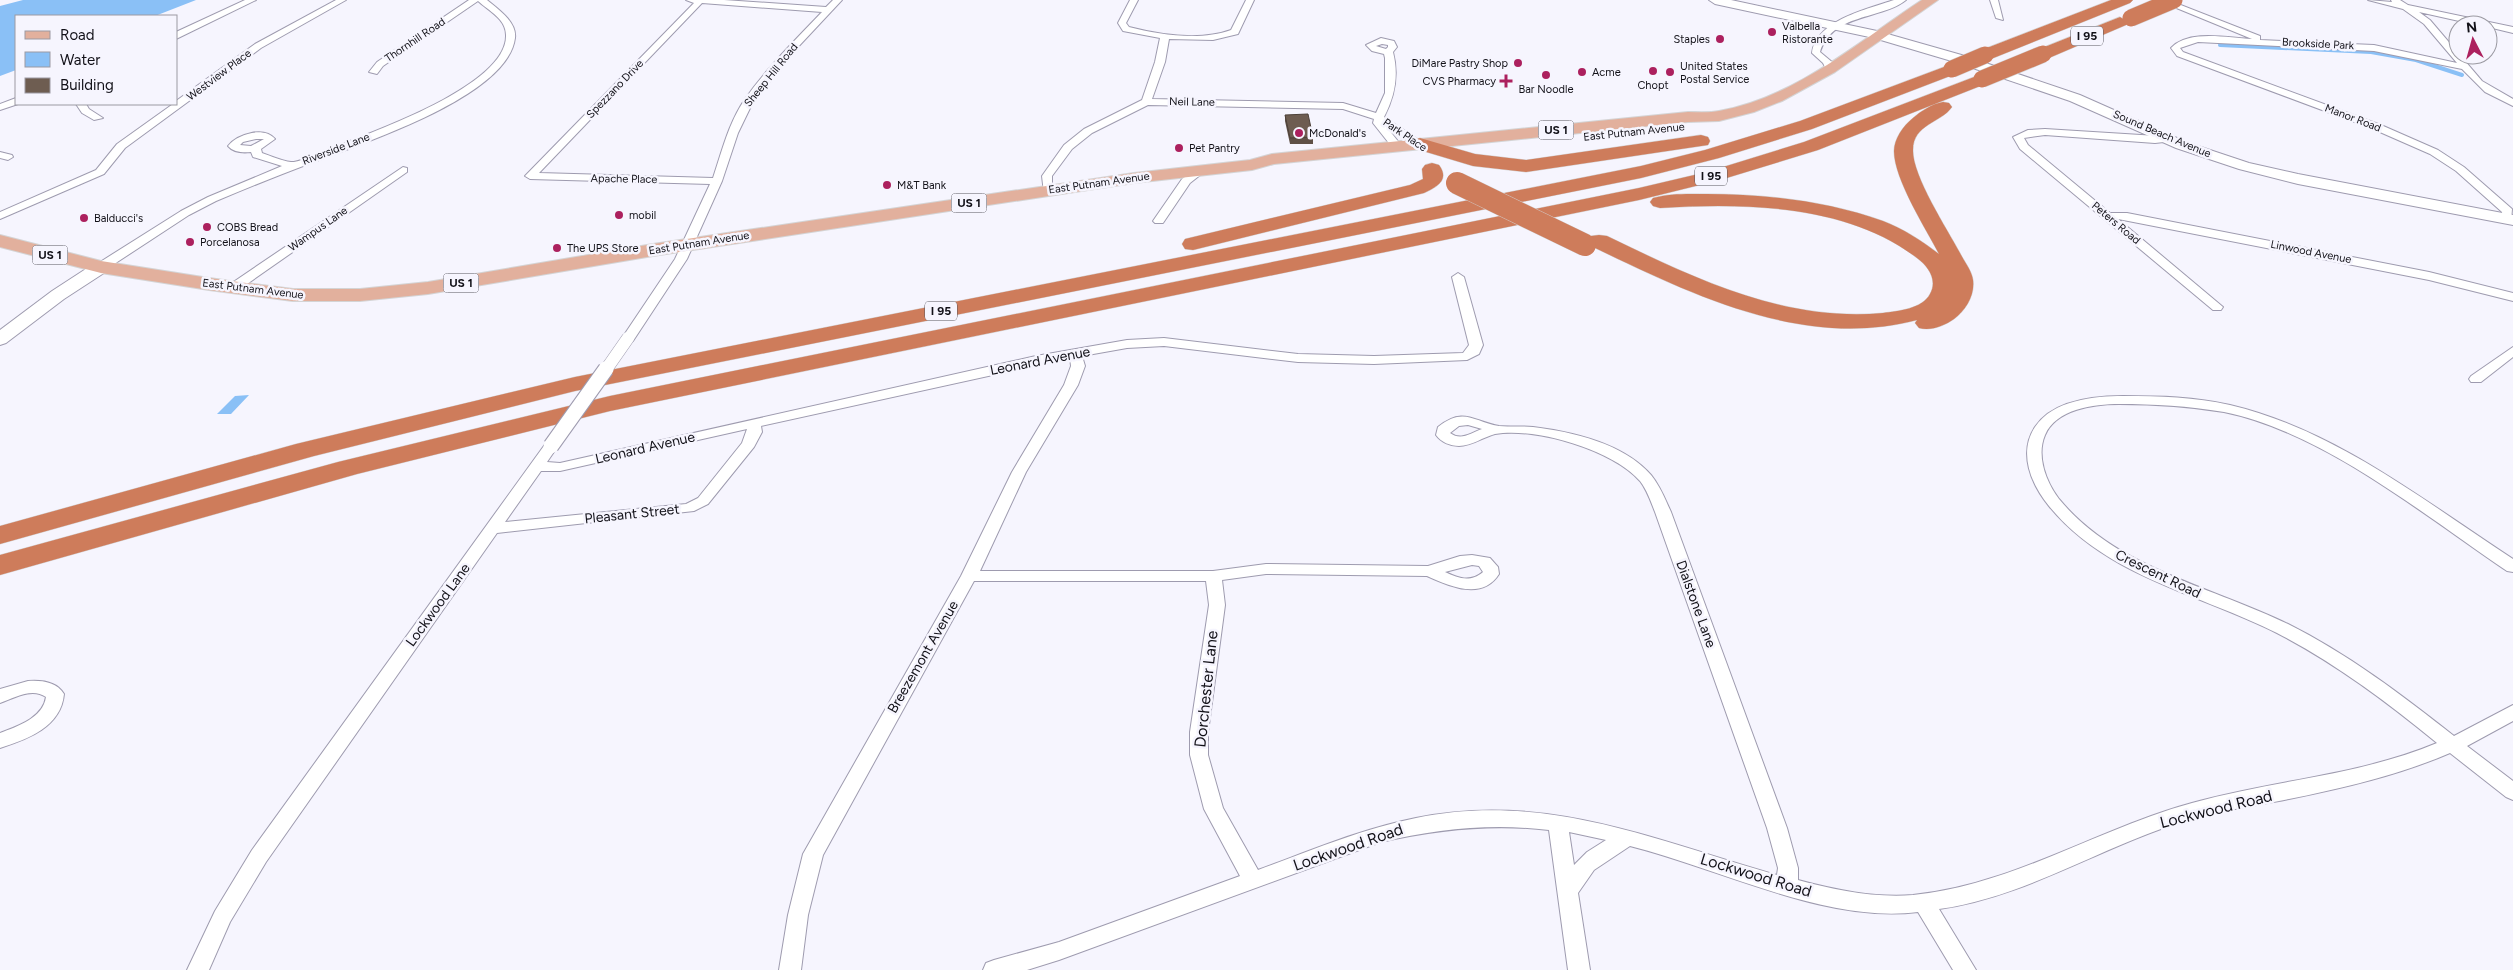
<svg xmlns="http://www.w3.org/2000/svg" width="2513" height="970" viewBox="0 0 2513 970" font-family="Figtree,sans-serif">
	<rect width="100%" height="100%" fill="#f6f5fe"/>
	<!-- water -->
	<path fill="#8ac0f6" d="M 23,0 L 196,0 L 155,16 L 16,16 L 16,70 L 0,76 L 0,6 Z
		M 249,395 L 231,414 L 217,414 L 235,396 Z"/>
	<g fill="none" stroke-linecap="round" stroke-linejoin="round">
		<!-- stream -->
		<path stroke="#8ac0f6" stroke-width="4" d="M 2220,45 L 2371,52 L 2416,60 L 2462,75"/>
		<defs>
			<path id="street" d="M 245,0 L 256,0 L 176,39 L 176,32 Z
				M 336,0 L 346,0 L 261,48 L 125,148 L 104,174 L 0,219 L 0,212 L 96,170 L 117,144 L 173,104 L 176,104 L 176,101 L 255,44 Z
				M 469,0 L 487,0 C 498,9 517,22 515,38 C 508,97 360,144 311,163 C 279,175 247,188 216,201 L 189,215 L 105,270 L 97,270 L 97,264 L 181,211 L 208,197 L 282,166 L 253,157 L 251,152 C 243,153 233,152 228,146 C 237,134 264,126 275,139 L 261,149 L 262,153 C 271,156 282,161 291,162 C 300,163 324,150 334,147 C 373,132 508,85 506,35 C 506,19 489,11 478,1 L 383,66 L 377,74 L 369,72 L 377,62 ZM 256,139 L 264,139 L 251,146 L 240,145 L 243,142 Z
				M 686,0 L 724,0 L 826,7 L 833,0 L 842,0 L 798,47 L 753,102 L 738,133 L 722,181 L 687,259 L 633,341 L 628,342 L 622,338 L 675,259 L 710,184 L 530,179 L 525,176 L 694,3 ZM 702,3 L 822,12 C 795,40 767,68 745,99 C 729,122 722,151 713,178 L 539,173 Z
				M 1130,0 L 1138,0 L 1126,23 L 1129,27 C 1160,35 1201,41 1231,30 L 1246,0 L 1254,0 L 1238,34 L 1213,40 L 1169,39 L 1165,62 L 1152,99 L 1343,103 L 1376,113 L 1385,93 L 1385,58 L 1384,54 L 1372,51 L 1366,45 L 1381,38 L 1394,41 L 1397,47 L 1393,52 C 1399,75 1395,96 1384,117 L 1425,144 L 1416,146 L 1385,125 L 1401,145 L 1392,147 L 1373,123 L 1374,119 L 1343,109 L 1148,105 L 1092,133 L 1072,149 L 1052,176 L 1052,193 L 1044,193 L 1042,176 L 1064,145 L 1084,129 L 1142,100 L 1155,62 L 1160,38 L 1123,31 L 1118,23 ZM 1382,44 L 1388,45 L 1388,47 L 1386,49 L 1376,46 Z
				M 1894,0 L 1906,0 C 1881,20 1832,13 1820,52 L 1832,62 L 1833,71 L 1827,71 L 1823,63 L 1812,53 C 1816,20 1868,9 1894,0 Z
				M 1990,0 L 1998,0 L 2003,20 L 1996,18 Z
				M 2157,0 L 2168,0 L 2260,36 L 2260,40 L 2374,45 L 2457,63 L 2424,24 L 2403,9 L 2368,0 L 2392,2 L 2391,0 L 2400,0 L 2408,5 L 2513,27 L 2513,33 L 2488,27 L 2488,25 L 2477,25 L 2419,12 L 2430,20 L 2482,81 L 2513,99 L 2513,106 L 2485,92 L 2462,69 L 2374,51 L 2198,42 L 2180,48 L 2183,52 L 2381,125 L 2438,150 L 2464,167 L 2512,209 L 2511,221 L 2503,221 L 2502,212 L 2456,171 L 2430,154 L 2373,129 L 2177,56 L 2171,48 C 2189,29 2228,38 2252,39 Z
				M 16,98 L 18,104 L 0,110 L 0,104 Z
				M 76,104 L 86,104 L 89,109 L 103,118 L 94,120 L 82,113 Z
				M 2045,129 L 2173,137 L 2173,141 L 2155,143 L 2045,135 L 2024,138 L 2028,145 L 2110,213 L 2127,213 L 2429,272 L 2513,293 L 2513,301 L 2429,280 L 2118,219 L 2223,307 L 2221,310 L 2213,310 L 2020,149 L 2013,137 L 2028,130 Z
				M 0,152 L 12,155 L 13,157 L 8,160 L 0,158 Z
				M 403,167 L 407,168 L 407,172 L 237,291 L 229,291 L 227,288 L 229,285 Z
				M 1200,167 L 1205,170 L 1204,172 L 1190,183 L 1163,223 L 1155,223 L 1153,221 L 1182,179 Z
				M 1458,273 L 1464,277 L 1483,345 L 1479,354 L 1467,360 L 1374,364 L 1298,362 L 1164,346 L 1127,348 L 1082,356 L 1085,366 L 1078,385 L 1026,472 L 980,571 L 1213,571 L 1266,564 L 1428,566 L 1460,556 L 1472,555 L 1490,558 L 1498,567 L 1499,574 C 1482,601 1449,586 1427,576 L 1266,574 L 1222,580 L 1225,605 L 1208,732 L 1208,755 L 1223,808 L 1258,870 C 1310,851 1361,829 1416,818 C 1546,791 1656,841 1777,875 L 1778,868 L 1767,828 L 1655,512 C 1651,502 1647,490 1640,481 C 1613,450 1536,427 1495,434 C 1483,437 1472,446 1459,446 C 1450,446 1441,442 1436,435 L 1438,427 C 1464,406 1474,422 1499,426 C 1510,427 1522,426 1533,427 C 1573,432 1623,443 1651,475 C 1660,486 1665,499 1671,512 L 1787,828 L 1798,868 L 1798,880 C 1835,890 1874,898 1913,895 C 2013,885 2097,829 2192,803 C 2274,780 2358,776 2437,743 C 2387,702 2335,663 2277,633 C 2200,594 2107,577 2049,506 C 2031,484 2018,453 2035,427 C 2053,400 2094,396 2123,396 C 2160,396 2195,397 2230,405 C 2336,430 2424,501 2513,559 L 2513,572 L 2507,571 C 2424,515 2323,432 2224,412 C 2188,406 2154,404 2119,404 C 2094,404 2056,409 2045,435 C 2036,456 2046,482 2059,499 C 2117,569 2210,586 2288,624 C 2348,654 2402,695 2454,736 L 2513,705 L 2513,721 L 2467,746 L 2513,781 L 2513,800 L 2506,797 L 2450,753 C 2399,775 2344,788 2289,799 C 2255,806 2219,810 2185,821 C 2102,846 2026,897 1939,909 L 1976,970 L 1953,970 L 1918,912 C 1826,924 1719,868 1630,846 L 1594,870 L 1578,893 L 1590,970 L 1568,970 L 1549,830 C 1491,823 1437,829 1381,842 L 1059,960 L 1027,970 L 983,970 L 986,963 L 994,960 L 1059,942 L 1240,876 L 1204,809 L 1190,755 L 1190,732 L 1209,605 L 1206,581 L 974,581 L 823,855 L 808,915 L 801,970 L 779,970 L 788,915 L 803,854 L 961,576 L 1012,472 L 1064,385 L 1071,366 L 1070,358 L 761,426 L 762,432 L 754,447 L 708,504 L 694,511 L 497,533 L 266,862 L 230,922 L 209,970 L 187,970 L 215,911 L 252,850 L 546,443 L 551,442 L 558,446 L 547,462 L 560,463 L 1036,356 L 1127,340 L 1164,338 L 1298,354 L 1374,356 L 1463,353 L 1469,345 L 1452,277 ZM 1468,425 L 1482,429 C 1471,433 1461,441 1450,433 L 1459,426 ZM 747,429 L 742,443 L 698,498 L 686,504 L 505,522 L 541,471 L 560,471 ZM 1472,565 L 1479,566 L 1483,572 C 1470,583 1458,578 1445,572 ZM 1569,832 L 1606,840 L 1587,852 L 1574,865 Z
				M 2513,347 L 2513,357 L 2481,382 L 2471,382 L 2469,379 L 2471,376 Z
				M 28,681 C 41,680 57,682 64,694 C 61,727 28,739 0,748 L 0,733 C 18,726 43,718 46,697 C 32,687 14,698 0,703 L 0,689 Z"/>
			<path id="secondary" d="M 1709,0 L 1731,0 L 1877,31 L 1965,56 L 2080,95 L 2186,142 L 2249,163 L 2298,174 L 2513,215 L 2513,225 L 2298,184 L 2239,169 L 2176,148 L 2070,101 L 1955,62 L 1874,38 L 1715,4 Z
				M 101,262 L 107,263 L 109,267 L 107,271 L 64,299 L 6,343 L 0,345 L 0,330 L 52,291 L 95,263 Z"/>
			<path id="primary" d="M 1922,0 L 1938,0 L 1835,72 L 1782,101 L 1754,112 L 1719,121 L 1688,122 L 1274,164 L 1252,170 L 1134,183 L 653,256 L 428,294 L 360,301 L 293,301 L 209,290 L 101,273 L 0,247 L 0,235 L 101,261 L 209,278 L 293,289 L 360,289 L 428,282 L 653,244 L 1134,173 L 1250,160 L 1272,154 L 1688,112 C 1698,112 1709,113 1719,111 C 1796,97 1858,42 1922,0 Z"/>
			<path id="highway" d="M 2111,0 L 2133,0 L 2130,3 L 1991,59 L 1979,59 L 1977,55 L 1979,51 Z
				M 2120,17 L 2128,22 L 2126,25 L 2049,58 L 2037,58 L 2035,54 L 2037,50 Z
				M 1952,64 L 1958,65 L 1960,69 L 1958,73 L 1812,129 L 1719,158 L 1641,178 L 575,391 L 314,456 L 0,544 L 0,526 L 296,444 L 575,377 L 1641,166 L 1705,150 L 1800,121 Z
				M 1982,74 L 1988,75 L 1991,79 L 1988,83 L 1818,150 L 1720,180 L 1639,200 L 610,411 L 357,474 L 0,575 L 0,555 L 338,462 L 610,396 L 1639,188 L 1707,172 L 1804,142 Z
				M 1943,102 L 1949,103 L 1952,107 C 1941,123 1913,124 1913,150 C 1912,175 1947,229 1960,253 C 1964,261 1972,271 1973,280 C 1975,295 1966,310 1954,319 C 1944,326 1931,331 1919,328 L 1915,323 L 1917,320 C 1803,350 1691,294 1591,246 L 1588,241 L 1591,236 L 1599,235 L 1607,236 C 1694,278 1783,322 1883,313 C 1898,311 1922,309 1930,294 C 1938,280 1928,266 1917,258 C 1847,204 1745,203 1660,208 L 1653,206 L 1650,202 L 1653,198 C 1670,193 1689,194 1706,194 C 1766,194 1827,201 1883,221 C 1904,229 1922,241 1939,254 C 1926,229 1894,179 1894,151 C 1894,139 1903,126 1913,118 C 1921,111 1932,104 1943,102 Z
				M 1701,135 L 1708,137 L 1710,141 L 1708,145 L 1526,172 L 1473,166 L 1413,148 L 1411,144 L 1413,140 L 1420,138 L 1475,154 L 1526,160 Z
				M 1432,163 L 1439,165 C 1450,180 1437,187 1424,193 L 1193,250 L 1185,249 L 1182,244 L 1185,239 L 1410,185 L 1423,179 L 1422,169 L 1425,165 Z"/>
		</defs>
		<!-- street casing -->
		<use href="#street" stroke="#9e9baf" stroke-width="2"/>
		<!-- secondary casing -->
		<use href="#secondary" stroke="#9e9baf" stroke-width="2"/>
		<!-- primary casing -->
		<use href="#primary" stroke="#d4d4d5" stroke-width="2"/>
		<!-- highway casing -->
		<use href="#highway" stroke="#d4d4d5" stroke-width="1"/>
		<!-- street -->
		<use href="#street" fill="#fff" fill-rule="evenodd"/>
		<!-- secondary -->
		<use href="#secondary" fill="#fff" fill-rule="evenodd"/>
		<!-- primary -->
		<use href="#primary" fill="#e2b09d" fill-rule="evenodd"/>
		<!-- highway -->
		<use href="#highway" fill="#ce7c5b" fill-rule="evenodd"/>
		<defs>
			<path id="street-bridge-far1" d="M 605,371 L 628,338"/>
			<path id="street-bridge" d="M 551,446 L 606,369"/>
			<path id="highway-bridge-far1" d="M 2131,18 L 2174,0
				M 1952,69 L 1985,55
				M 1982,79 L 2043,54"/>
			<path id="highway-bridge" d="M 1457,183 L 1585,245"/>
		</defs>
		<!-- street-bridge-far1 casing -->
		<use href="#street-bridge-far1" stroke="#9e9baf" stroke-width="13" stroke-linecap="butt"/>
		<!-- street-bridge casing -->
		<use href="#street-bridge" stroke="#9e9baf" stroke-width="17" stroke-linecap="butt"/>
		<!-- highway-bridge-far1 casing -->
		<use href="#highway-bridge-far1" stroke="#d4d4d5" stroke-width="18" stroke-linecap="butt"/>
		<!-- highway-bridge casing -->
		<use href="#highway-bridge" stroke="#d4d4d5" stroke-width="23" stroke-linecap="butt"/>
		<!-- street-bridge-far1 -->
		<use href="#street-bridge-far1" stroke="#fff" stroke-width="12"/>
		<!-- street-bridge -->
		<use href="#street-bridge" stroke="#fff" stroke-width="15"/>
		<!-- highway-bridge-far1 -->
		<use href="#highway-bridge-far1" stroke="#ce7c5b" stroke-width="17"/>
		<!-- highway-bridge -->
		<use href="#highway-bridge" stroke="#ce7c5b" stroke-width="22"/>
	</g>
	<!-- wall -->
	<path fill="#5f5046" d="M 1285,115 L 1313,137 L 1313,144 L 1290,144 L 1285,121 Z"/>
	<!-- building -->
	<path fill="#6e5d51" stroke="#4d4139" d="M 1308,114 L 1313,137 L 1290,138 L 1285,115 Z"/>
	<!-- markers -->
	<g fill="#ac205e" stroke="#f6f5fe" stroke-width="2">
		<circle cx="1772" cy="32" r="5"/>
		<circle cx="1720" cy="39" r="5"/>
		<circle cx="1518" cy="63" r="5"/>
		<circle cx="1653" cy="71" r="5"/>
		<circle cx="1582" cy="72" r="5"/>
		<circle cx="1670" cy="72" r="5"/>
		<circle cx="1546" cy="75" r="5"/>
		<path d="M1503.5 73.5h5v5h5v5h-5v5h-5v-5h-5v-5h5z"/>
		<circle cx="1299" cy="133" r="5"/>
		<circle cx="1179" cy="148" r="5"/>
		<circle cx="887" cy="185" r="5"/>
		<circle cx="619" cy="215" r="5"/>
		<circle cx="84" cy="218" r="5"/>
		<circle cx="207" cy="227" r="5"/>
		<circle cx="190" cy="242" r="5"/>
		<circle cx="557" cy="248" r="5"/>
	</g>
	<g text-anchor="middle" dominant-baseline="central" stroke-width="5" stroke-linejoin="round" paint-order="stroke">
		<!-- far-poi labels -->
		<g font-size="11" fill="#121118" stroke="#f6f5fe" text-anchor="start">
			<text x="1782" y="26">Valbella<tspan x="1782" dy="13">Ristorante</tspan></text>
			<text x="1710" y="39" text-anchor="end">Staples</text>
			<text x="1508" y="63" text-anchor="end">DiMare Pastry Shop</text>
			<text x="1680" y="66">United States<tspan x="1680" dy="13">Postal Service</tspan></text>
			<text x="1592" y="72">Acme</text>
			<text x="1496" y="81" text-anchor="end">CVS Pharmacy</text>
			<text x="1653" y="85" text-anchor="middle">Chopt</text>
			<text x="1546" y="89" text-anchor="middle">Bar Noodle</text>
			<text x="1309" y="133">McDonald's</text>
			<text x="1189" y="148">Pet Pantry</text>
			<text x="897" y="185">M&amp;T Bank</text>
			<text x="629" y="215">mobil</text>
			<text x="94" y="218">Balducci's</text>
			<text x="217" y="227">COBS Bread</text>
			<text x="200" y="242">Porcelanosa</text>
			<text x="567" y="248">The UPS Store</text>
		</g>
		<!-- far-street labels -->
		<g font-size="11" fill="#121118" stroke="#f6f5fe">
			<text transform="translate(415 40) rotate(-34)">Thornhill Road</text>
			<text transform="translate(2318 44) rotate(3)">Brookside Park</text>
			<text transform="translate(219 75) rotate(-37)">Westview Place</text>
			<text transform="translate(771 75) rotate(-51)">Sheep Hill Road</text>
			<text transform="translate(615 89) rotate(-46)">Spezzano Drive</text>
			<text transform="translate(1192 102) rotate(1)">Neil Lane</text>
			<text transform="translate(2353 118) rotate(21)">Manor Road</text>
			<text transform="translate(1634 132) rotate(-6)">East Putnam Avenue</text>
			<text transform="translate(2162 134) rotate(23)">Sound Beach Avenue</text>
			<text transform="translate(1405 135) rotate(34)">Park Place</text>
			<text transform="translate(336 149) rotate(-21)">Riverside Lane</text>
			<text transform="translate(624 179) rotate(1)">Apache Place</text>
			<text transform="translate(1099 183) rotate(-8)">East Putnam Avenue</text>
			<text transform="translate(2116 223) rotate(40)">Peters Road</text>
			<text transform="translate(318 229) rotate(-35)">Wampus Lane</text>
			<text transform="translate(699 243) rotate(-9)">East Putnam Avenue</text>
			<text transform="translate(2311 252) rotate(11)">Linwood Avenue</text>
			<text transform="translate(253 289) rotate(7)">East Putnam Avenue</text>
		</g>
		<!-- shield labels -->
		<g fill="#f6f5fe" stroke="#56555d" stroke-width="1">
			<rect x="2071" y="26.5" width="32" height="19" rx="4"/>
			<rect x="1538.5" y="120.5" width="35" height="19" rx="4"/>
			<rect x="1695" y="166.5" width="32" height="19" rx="4"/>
			<rect x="951.5" y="193.5" width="35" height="19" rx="4"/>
			<rect x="32.5" y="245.5" width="35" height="19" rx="4"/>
			<rect x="443.5" y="273.5" width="35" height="19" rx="4"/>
			<rect x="925" y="301.5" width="32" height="19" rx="4"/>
		</g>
		<g font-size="12" font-weight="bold" fill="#121118">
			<text x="2087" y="36">I 95</text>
			<text x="1556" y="130">US 1</text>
			<text x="1711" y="176">I 95</text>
			<text x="969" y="203">US 1</text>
			<text x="50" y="255">US 1</text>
			<text x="461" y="283">US 1</text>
			<text x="941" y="311">I 95</text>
		</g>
		<!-- street labels -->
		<g font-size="14" fill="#121118" stroke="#f6f5fe">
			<text transform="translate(1040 361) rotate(-11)">Leonard Avenue</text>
			<text transform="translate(645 448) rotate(-13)">Leonard Avenue</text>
			<text transform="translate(632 514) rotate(-6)">Pleasant Street</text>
			<text transform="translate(2158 574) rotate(26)">Crescent Road</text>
			<text transform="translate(1696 604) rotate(70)">Dialstone Lane</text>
			<text transform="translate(438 605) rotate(-54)">Lockwood Lane</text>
			<text transform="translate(923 657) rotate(-60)">Breezemont Avenue</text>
		</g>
		<!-- near-street labels -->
		<g font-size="16" fill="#121118" stroke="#f6f5fe">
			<text transform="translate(1206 689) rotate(-84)">Dorchester Lane</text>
			<text transform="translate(2216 809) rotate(-14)">Lockwood Road</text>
			<text transform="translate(1348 847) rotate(-19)">Lockwood Road</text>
			<text transform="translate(1756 875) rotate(17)">Lockwood Road</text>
		</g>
	</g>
	<!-- legend -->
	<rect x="15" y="15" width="162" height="90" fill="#f6f5fe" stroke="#9b9aa2"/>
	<rect x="25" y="31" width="25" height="8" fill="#e2b09d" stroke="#9b9aa2"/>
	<text x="60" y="40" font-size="15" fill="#121118">Road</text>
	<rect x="25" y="52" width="25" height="15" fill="#8ac0f6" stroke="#9b9aa2"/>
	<text x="60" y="65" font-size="15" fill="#121118">Water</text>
	<rect x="25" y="78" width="25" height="15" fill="#6e5d51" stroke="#9b9aa2"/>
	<text x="60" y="90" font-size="15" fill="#121118">Building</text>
	<!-- north arrow -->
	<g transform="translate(2473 40) rotate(354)"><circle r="24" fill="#f6f5fe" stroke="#9b9aa2"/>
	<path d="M0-4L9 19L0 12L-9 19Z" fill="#ac205e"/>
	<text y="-8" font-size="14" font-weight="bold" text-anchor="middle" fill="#121118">N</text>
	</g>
</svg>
